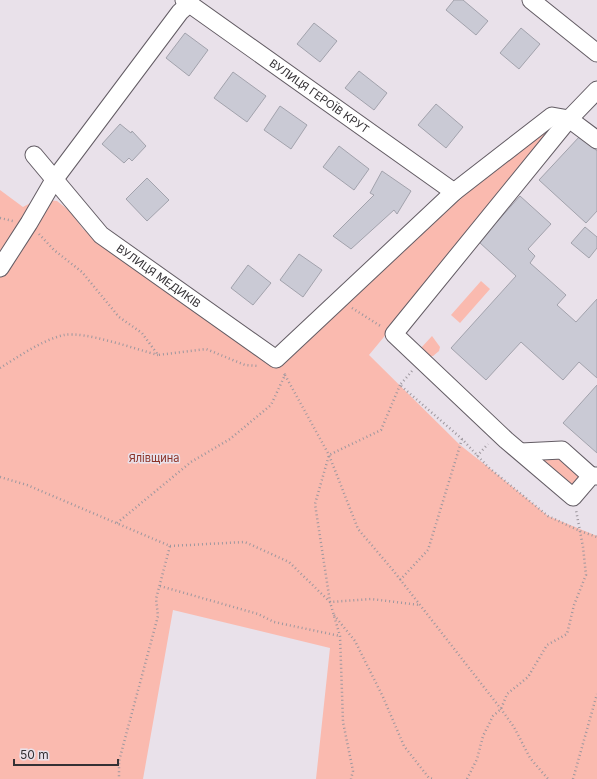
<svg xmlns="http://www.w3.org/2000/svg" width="597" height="779" viewBox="0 0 597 779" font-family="Inter,sans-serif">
	<rect width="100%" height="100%" fill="#e9e1ea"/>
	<!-- green -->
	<path fill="#fabaaf" d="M 563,125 L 537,152 L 369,355 L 460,445 L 488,467 L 548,516 L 597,536 L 597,779 L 316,779 L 330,648 L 173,610 L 143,779 L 0,779 L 0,190 L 23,207 L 38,199 L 57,201 L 71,212 L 83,229 L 286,362 L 431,222 L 542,130 Z
		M 481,281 L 490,289 L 460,323 L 451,315 Z
		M 432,336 L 440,347 L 439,351 L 433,356 L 429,356 L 420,349 Z
		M 558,458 L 566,462 L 580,476 L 580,481 L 570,486 L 541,459 Z"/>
	<!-- building -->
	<path fill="#cacad5" stroke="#a2a2ac" d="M 454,0 L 463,0 L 488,21 L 476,35 L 446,10 Z
		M 314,23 L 337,41 L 320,62 L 297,44 Z
		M 521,28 L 540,44 L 519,69 L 500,53 Z
		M 185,33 L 208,50 L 189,76 L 166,58 Z
		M 359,71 L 387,93 L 374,110 L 345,88 Z
		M 233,72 L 266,96 L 247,122 L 214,98 Z
		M 436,104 L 463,127 L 446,148 L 418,125 Z
		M 280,106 L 307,125 L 291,149 L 264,130 Z
		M 120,124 L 131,133 L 132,131 L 146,146 L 132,161 L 129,158 L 124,163 L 102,144 Z
		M 580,136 L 597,151 L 597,211 L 586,223 L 539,180 Z
		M 339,146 L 369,169 L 354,190 L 323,167 Z
		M 382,171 L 411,191 L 397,214 L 394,210 L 351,249 L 333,236 L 374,195 L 370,193 Z
		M 147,178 L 169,200 L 147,221 L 126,199 Z
		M 520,196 L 551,224 L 528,249 L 535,256 L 530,263 L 566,295 L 557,305 L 576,322 L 597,299 L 597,378 L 579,362 L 563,380 L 521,342 L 486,380 L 451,348 L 516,276 L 479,242 Z
		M 585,227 L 597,237 L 597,248 L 589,258 L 571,243 Z
		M 299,254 L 322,270 L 303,297 L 280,280 Z
		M 248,265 L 271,283 L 253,305 L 231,288 Z
		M 597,385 L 597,453 L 563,423 Z"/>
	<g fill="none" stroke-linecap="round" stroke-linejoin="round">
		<defs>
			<g id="minor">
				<path id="s1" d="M 184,0 L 454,192"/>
				<path d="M 531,0 L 597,53"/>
				<path d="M 597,90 L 569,119 L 394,334 L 506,440 L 573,497 L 591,476 L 597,476"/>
				<path id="s2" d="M 34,155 L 101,235 L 276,359 L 454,192 L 552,116 L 569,119 L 597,140"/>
				<path d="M 0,268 L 29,223 L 54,180 L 180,12 L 189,4"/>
				<path d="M 521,452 L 562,450 L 591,476"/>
			</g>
		</defs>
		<!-- minor casing -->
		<use href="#minor" stroke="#635c64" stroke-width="19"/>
		<!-- path -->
		<path stroke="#9d979e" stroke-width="2.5" stroke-dasharray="1 3" stroke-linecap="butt" d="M 0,218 L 13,221
			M 39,234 L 54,250 L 82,272 L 119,317 L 142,333 L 158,355 L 206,349 L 245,365 L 258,366
			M 352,308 L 382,327
			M 0,368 C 18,357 42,340 64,335 C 85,331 135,349 158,355
			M 412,371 L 400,385 L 462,439 L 488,467 L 548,516 L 580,531 L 597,537
			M 285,375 L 329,455 L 358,529 L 392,569 L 501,709 L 514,727 L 530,758 L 548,779
			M 400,385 L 381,430 L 329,455 L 315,504 L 330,602 L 371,599 L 420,605
			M 477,456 L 488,444
			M 0,477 L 27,485 L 170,546 L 156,599 L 158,616 L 119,761 L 119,779
			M 117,523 L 191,462 L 230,439 L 271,405 L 285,375 L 283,372
			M 170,546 L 245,542 L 289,562 L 330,602 L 340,636 L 343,722 L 353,771 L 351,779
			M 400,580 L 428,550 L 462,439
			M 160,586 L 258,614 L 274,622 L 340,636
			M 334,615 L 355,641 L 383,697 L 404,746 L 429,778 L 433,779
			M 467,779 L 477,759 L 483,736 L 493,716 L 501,709 L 507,694 L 528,677 L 547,645 L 567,634 L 574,605 L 586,575 L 583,547 L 576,510
			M 573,779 L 597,694"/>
		<!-- minor -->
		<use href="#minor" stroke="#fff" stroke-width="17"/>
	</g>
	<g text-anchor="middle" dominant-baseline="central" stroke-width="3" stroke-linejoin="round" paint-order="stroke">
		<!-- street labels -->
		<g font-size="11" fill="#343135" stroke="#e9e1ea">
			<text stroke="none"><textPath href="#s1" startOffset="166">ВУЛИЦЯ ГЕРОЇВ КРУТ</textPath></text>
			<text stroke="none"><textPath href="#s2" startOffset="175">ВУЛИЦЯ МЕДИКІВ</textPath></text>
		</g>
		<!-- park labels -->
		<g font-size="11" fill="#8b3227" stroke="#e9e1ea">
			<text x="154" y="458">Ялівщина</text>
		</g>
	</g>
	<!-- scale -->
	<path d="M14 759v6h104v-6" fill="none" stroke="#343135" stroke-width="2"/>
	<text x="20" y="759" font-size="12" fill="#343135" stroke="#e9e1ea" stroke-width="3" paint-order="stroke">50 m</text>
</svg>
